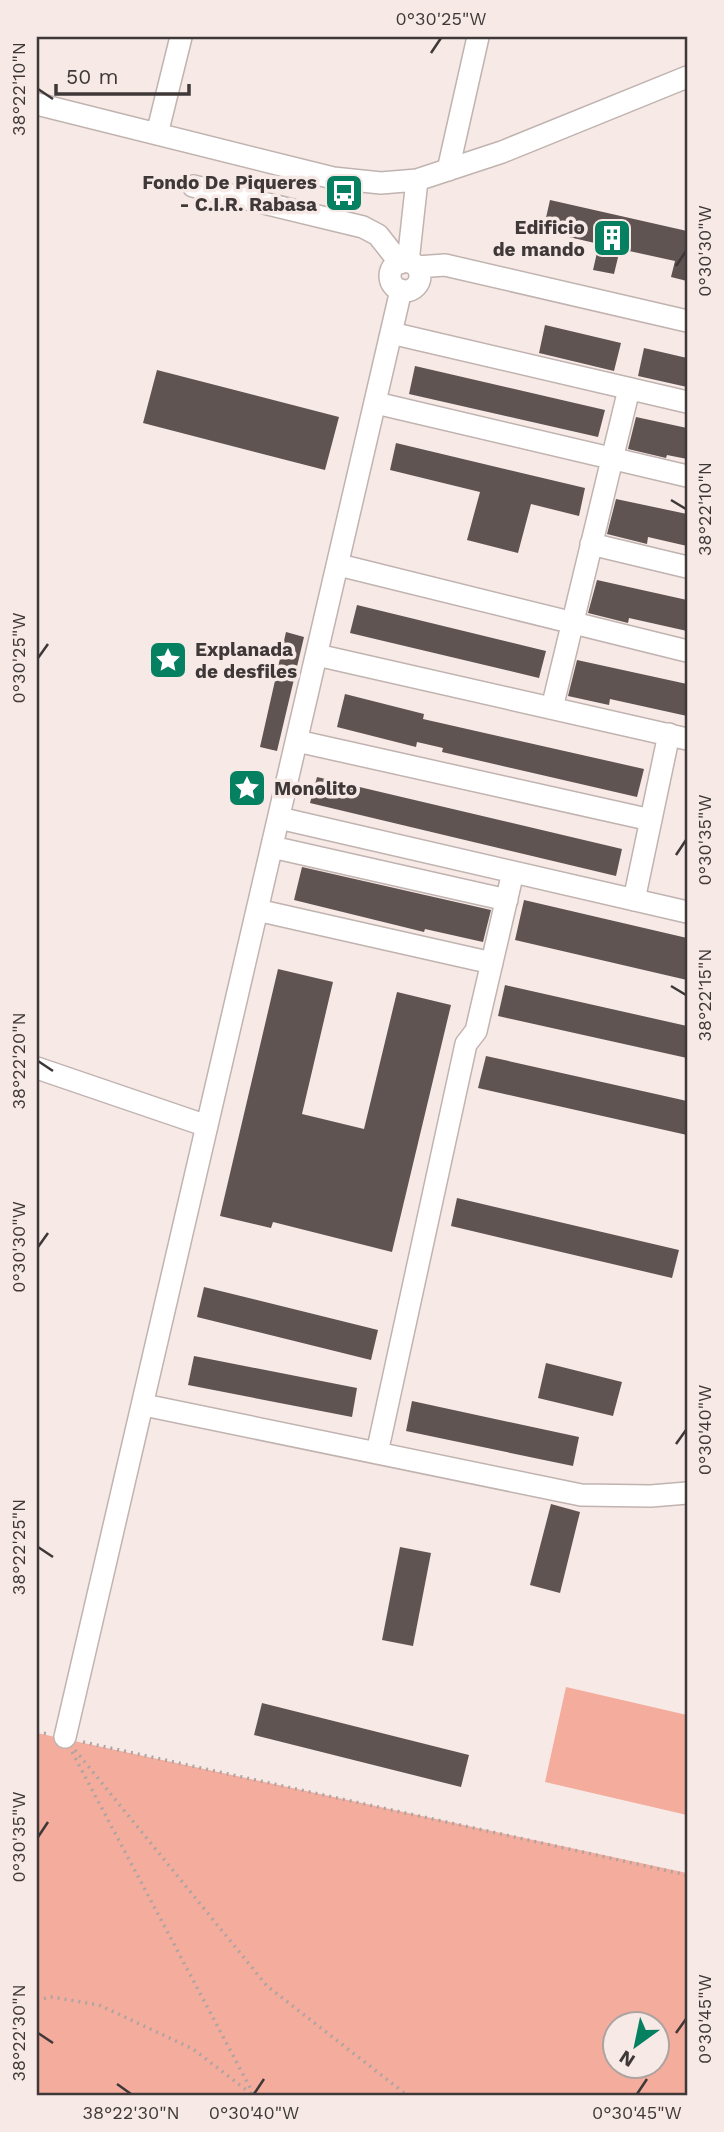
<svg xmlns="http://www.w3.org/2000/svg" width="724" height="2132" viewBox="0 0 724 2132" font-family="'Work Sans',sans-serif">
	<rect width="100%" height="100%" fill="#f7e9e6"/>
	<!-- green -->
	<path fill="#f4ac9d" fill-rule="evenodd" d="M 566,1687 L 687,1715 L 687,1815 L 545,1782 Z
		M 37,1733 L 687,1873 L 687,2095 L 37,2095 ZM 616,2024 L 658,2024 L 658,2066 L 616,2066 Z"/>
	<!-- building -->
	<path fill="#605452" d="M 550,200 L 687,231 L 687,281 L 671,277 L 675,261 L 620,249 L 614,274 L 593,270 L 599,244 L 543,231 Z
		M 545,325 L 621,343 L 614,371 L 539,353 Z
		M 644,348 L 687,358 L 687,387 L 638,376 Z
		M 415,366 L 605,410 L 598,437 L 409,394 Z
		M 157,370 L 339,417 L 325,470 L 143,423 Z
		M 636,417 L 687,428 L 687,459 L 667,455 L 666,458 L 628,449 Z
		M 396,443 L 585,488 L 579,516 L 531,504 L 518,553 L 467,540 L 480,492 L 390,470 Z
		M 616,499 L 687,514 L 687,546 L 648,537 L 647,544 L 607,534 Z
		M 597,580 L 687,600 L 687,631 L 629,618 L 628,623 L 588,613 Z
		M 357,605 L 546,651 L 539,678 L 350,633 Z
		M 286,632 L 304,637 L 277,751 L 260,747 Z
		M 577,660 L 687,684 L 687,716 L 610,699 L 609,705 L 568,696 Z
		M 345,694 L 424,714 L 423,719 L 644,769 L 637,797 L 442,752 L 443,748 L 417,742 L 416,747 L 337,727 Z
		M 317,777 L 622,849 L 616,876 L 310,803 Z
		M 302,867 L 491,910 L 483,942 L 425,929 L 424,932 L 294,900 Z
		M 524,900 L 687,938 L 687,980 L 515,940 Z
		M 278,969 L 333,982 L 302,1114 L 364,1129 L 397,992 L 451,1005 L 392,1252 L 273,1222 L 271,1228 L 220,1216 Z
		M 505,985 L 687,1026 L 687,1058 L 498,1016 Z
		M 486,1056 L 687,1101 L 687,1135 L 478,1088 Z
		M 457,1198 L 679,1250 L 672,1278 L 451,1226 Z
		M 204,1287 L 378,1330 L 371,1360 L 197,1317 Z
		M 194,1356 L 357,1388 L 352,1417 L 188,1385 Z
		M 546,1363 L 622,1382 L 613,1416 L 538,1398 Z
		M 412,1401 L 579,1437 L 573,1466 L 406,1431 Z
		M 551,1504 L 580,1512 L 560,1593 L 530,1585 Z
		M 400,1547 L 431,1553 L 413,1646 L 382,1640 Z
		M 262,1703 L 469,1755 L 461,1787 L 254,1735 Z"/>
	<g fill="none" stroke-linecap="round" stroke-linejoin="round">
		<defs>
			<path id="minor" d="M 37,104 L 333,178 L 381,183 L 417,180 L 502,152 L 687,77
				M 157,134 L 181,37
				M 448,170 L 478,37
				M 193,186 L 363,227 L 378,235 L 400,263
				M390 276a15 15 0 1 1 30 0a15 15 0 1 1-30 0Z
				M 408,262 L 417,180
				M 417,267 L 445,265 L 687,321
				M 391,333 L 687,402
				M 376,403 L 687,476
				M 591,544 L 687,567
				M 339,565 L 687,651
				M 317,655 L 687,739
				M 552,708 L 629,389
				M 297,741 L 651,820
				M 279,818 L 687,912
				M 272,847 L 507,900
				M 634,900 L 669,734
				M 257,910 L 492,963
				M 37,1068 L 207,1126
				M 144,1405 L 581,1495 L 651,1496 L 687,1493
				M 377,1453 L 466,1044 L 476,1031 L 513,872
				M 65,1737 L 401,290"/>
		</defs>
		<!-- minor casing -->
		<use href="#minor" stroke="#c0b3b0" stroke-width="24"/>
		<!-- path -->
		<path stroke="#aea4a2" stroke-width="3.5" stroke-dasharray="2 5" stroke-linecap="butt" d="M 37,1732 L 48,1734
			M 83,1742 L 687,1875
			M 75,1750 L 267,1986 L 407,2095
			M 72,1752 L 254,2095
			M 37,2000 L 52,1997 L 99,2005 L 193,2049 L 253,2095"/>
		<!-- minor -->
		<use href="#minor" stroke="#fff" stroke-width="21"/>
	</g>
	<!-- ticks -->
	<path fill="none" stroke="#3e3938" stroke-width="2.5" d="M 431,53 L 441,38M 38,89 L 53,99M 676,266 L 686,251M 671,500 L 686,509M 38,658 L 48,644M 676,855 L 686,840M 671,986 L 686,995M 38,1061 L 53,1071M 38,1247 L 48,1233M 676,1444 L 686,1430M 38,1547 L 53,1557M 38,1837 L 48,1822M 38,2033 L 53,2043M 676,2033 L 686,2019M 117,2084 L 131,2094M 254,2094 L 264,2079M 637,2094 L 647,2079"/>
	<!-- icons -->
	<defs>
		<symbol id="bus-square" viewBox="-11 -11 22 22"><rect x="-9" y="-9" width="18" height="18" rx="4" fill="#058060" stroke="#f7e9e6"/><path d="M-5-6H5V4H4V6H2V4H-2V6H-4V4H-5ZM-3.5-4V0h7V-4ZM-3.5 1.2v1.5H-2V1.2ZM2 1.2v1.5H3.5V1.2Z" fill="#fff"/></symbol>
		<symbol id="building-square" viewBox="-11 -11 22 22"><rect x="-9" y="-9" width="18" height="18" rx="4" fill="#058060" stroke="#f7e9e6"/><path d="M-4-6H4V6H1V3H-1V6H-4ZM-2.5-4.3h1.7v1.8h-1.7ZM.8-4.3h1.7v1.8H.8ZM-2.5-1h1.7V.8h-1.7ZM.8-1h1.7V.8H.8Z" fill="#fff"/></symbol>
		<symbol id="sight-square" viewBox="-11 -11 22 22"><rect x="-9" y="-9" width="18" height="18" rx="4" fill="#058060" stroke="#f7e9e6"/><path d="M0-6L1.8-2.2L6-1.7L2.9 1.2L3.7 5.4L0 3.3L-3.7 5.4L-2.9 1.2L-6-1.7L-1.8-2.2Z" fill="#fff"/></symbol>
	</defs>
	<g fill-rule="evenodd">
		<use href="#bus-square" x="322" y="171" width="44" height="44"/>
		<use href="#building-square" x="590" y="216" width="44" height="44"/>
		<use href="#sight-square" x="146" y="638" width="44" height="44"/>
		<use href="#sight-square" x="225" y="766" width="44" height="44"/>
	</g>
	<g text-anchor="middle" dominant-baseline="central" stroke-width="7" stroke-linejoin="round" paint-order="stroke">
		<!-- poi labels -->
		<g font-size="19" font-weight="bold" fill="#3e3938" stroke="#f7e9e6" text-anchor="end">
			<text x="317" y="182">Fondo De Piqueres<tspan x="317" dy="22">- C.I.R. Rabasa</tspan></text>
			<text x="585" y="227">Edificio<tspan x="585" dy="22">de mando</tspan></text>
			<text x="195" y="649" text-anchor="start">Explanada<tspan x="195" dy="22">de desfiles</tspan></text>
			<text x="274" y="788" text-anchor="start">Monolito</text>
		</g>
	</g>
	<!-- border -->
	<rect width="724" height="2132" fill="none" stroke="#f7e9e6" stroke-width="77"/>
	<!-- north arrow -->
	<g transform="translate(636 2045) rotate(213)"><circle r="33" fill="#f7e9e6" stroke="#ada3a0" stroke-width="2"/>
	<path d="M0-5L12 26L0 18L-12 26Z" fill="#058060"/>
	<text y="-10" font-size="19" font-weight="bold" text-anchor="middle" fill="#3e3938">N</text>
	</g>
	<!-- scale -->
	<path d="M56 84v10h133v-10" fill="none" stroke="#3e3938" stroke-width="3.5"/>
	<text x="66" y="84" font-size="21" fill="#3e3938" stroke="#f7e9e6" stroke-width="5" paint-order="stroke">50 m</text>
	<rect x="38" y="38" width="648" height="2056" fill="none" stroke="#3e3938" stroke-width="2.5"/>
	<g font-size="18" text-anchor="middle" fill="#3e3938">
		<text x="441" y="25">0°30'25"W</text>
		<text transform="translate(19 89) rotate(-90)" y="6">38°22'10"N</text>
		<text transform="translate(705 251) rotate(-90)" y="6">0°30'30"W</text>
		<text transform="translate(705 509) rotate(-90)" y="6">38°22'10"N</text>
		<text transform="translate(19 658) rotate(-90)" y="6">0°30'25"W</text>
		<text transform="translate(705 840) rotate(-90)" y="6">0°30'35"W</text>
		<text transform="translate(705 995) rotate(-90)" y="6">38°22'15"N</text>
		<text transform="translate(19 1061) rotate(-90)" y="6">38°22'20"N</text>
		<text transform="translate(19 1247) rotate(-90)" y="6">0°30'30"W</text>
		<text transform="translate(705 1430) rotate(-90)" y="6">0°30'40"W</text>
		<text transform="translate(19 1547) rotate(-90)" y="6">38°22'25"N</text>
		<text transform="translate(19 1837) rotate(-90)" y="6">0°30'35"W</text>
		<text transform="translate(705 2019) rotate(-90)" y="6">0°30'45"W</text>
		<text transform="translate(19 2033) rotate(-90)" y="6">38°22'30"N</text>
		<text x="131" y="2119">38°22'30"N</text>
		<text x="254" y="2119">0°30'40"W</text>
		<text x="637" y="2119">0°30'45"W</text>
	</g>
</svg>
